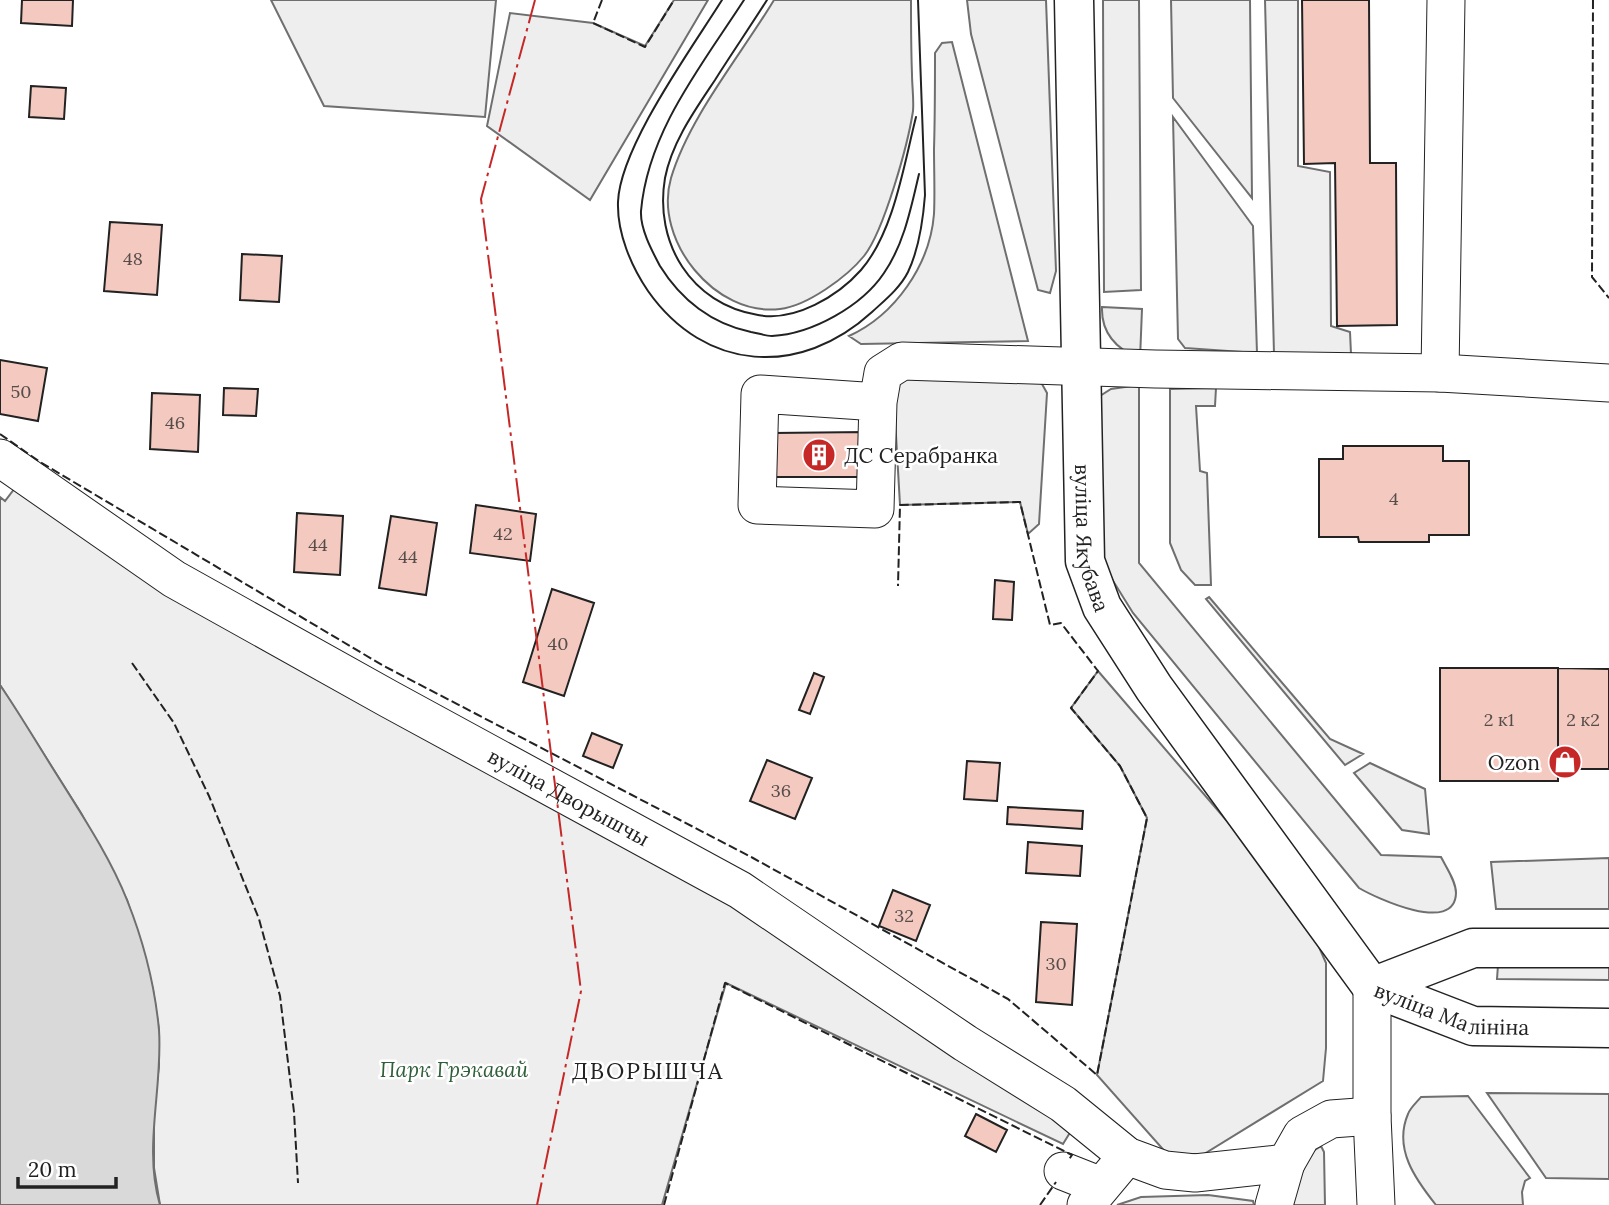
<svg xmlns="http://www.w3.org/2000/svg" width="1609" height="1205" viewBox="0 0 1609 1205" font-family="Lora,serif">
	<rect width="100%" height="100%" fill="#fff"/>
	<!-- green -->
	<path fill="#eee" stroke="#6f6f6f" stroke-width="2" d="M 271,0 L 496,0 L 485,117 L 324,106 Z
		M 674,0 L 708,0 L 590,200 L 487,126 L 510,13 L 593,23 L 645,46 Z
		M 774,0 L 911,0 C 911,25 911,49 912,74 C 912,86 914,99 913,111 C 908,144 884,231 864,256 C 847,277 807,306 780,309 C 715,317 653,240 671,178 C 689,117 741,55 774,0 Z
		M 967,0 L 1046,0 L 1056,271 L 1050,293 L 1038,290 L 971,34 Z
		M 1103,0 L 1139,0 L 1141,290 L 1104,292 Z
		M 1171,0 L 1250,0 L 1252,198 L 1173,98 Z
		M 1265,0 L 1298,0 L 1298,166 L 1330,172 L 1331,326 L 1350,332 L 1351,354 L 1274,354 Z
		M 952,42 L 1028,341 L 861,344 L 849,336 C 895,315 930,265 934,214 C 935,193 934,171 934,149 C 935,117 935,85 935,53 L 942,43 Z
		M 1173,117 L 1253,226 L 1257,353 L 1185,348 L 1178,339 Z
		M 1102,307 L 1142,309 L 1140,359 C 1116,349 1101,333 1102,307 Z
		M 910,375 L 1025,377 L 1042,384 L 1047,393 L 1039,524 L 1028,534 L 1020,502 L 900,505 L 893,383 Z
		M 1139,385 L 1139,563 L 1381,855 L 1441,857 C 1446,867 1456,881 1456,893 C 1455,935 1376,898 1359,888 L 1133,613 L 1105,568 L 1100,543 L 1100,396 L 1111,389 Z
		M 1216,388 L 1215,406 L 1196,406 L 1200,471 L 1207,473 L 1211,585 L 1195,585 L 1181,570 L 1170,543 L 1170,389 Z
		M 18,484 L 736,897 L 1074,1126 L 1063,1144 L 726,983 L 662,1205 L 160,1205 L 154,1168 L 154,1106 L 159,1066 L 159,1030 L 153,990 L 142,946 L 127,900 L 106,859 L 81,813 L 0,685 L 0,497 L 5,501 Z
		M 1209,597 L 1330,739 L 1363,754 L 1345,765 L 1206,599 Z
		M 1098,671 L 1294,899 L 1312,931 L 1326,963 L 1326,1048 L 1323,1081 L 1204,1154 L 1168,1155 L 1097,1075 L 1147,818 L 1120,766 L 1071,708 Z
		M 1370,763 L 1425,789 L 1429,834 L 1402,830 L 1354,773 Z
		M 1609,858 L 1609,909 L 1496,909 L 1491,862 Z
		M 1498,965 L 1609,965 L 1609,980 L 1497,979 Z
		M 1487,1093 L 1609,1094 L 1609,1179 L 1546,1178 Z
		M 1468,1096 L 1530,1178 L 1525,1181 L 1522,1192 L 1523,1205 L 1436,1205 C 1416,1180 1393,1149 1408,1114 C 1410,1108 1417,1102 1421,1097 Z
		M 1321,1146 L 1324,1152 L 1325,1205 L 1290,1205 C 1296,1182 1299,1157 1321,1146 Z
		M 1208,1195 L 1253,1201 L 1254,1205 L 1117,1205 L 1141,1197 Z"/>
	<!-- water -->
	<path fill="#d9d9d9" stroke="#6f6f6f" stroke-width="2" d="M 0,685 C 20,714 38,745 57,775 C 82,815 110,857 127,900 C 143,940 155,987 159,1030 C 163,1088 143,1148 160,1205 L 0,1205 Z"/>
	<!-- building -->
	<path fill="#f3c9c0" stroke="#222" stroke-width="2" d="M 22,0 L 73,0 L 72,26 L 21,23 Z
		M 1302,0 L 1369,0 L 1370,163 L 1396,163 L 1397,325 L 1337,326 L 1335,163 L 1304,164 Z
		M 31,86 L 66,88 L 64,119 L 29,117 Z
		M 110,222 L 162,225 L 157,295 L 104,291 Z
		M 242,254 L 282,256 L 279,302 L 240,300 Z
		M 0,360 L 47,368 L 38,421 L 0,414 Z
		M 224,388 L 258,389 L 256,416 L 223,415 Z
		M 152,393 L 200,395 L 198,452 L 150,449 Z
		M 865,432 L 865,477 L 773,477 L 773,433 Z
		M 1343,446 L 1443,446 L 1443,461 L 1469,461 L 1469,535 L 1429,535 L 1429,542 L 1359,542 L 1358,537 L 1319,537 L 1319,459 L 1343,459 Z
		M 476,505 L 536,514 L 530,561 L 470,553 Z
		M 297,513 L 343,516 L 340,575 L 294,572 Z
		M 391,516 L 437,523 L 426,595 L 379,588 Z
		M 995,580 L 1014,582 L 1012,620 L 993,619 Z
		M 552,589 L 594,603 L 564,696 L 523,682 Z
		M 1440,668 L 1558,668 L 1558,781 L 1440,781 Z
		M 1558,668 L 1609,669 L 1609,769 L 1558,769 Z
		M 814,673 L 824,677 L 810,714 L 799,710 Z
		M 592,733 L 622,745 L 613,768 L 583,756 Z
		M 767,760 L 812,778 L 795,819 L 750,801 Z
		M 967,761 L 1000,763 L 997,801 L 964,799 Z
		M 1008,807 L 1083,811 L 1082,829 L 1007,824 Z
		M 1028,842 L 1082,846 L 1080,876 L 1026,873 Z
		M 893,890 L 930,905 L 916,941 L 879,926 Z
		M 1041,922 L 1077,924 L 1072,1005 L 1036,1002 Z
		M 976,1114 L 1007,1130 L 996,1152 L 965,1136 Z"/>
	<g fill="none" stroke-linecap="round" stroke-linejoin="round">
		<defs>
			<g id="minor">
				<path d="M 1440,373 L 1446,0"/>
				<path d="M 878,402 L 760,394 L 757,505 L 875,509 L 878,402 L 883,373 L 902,361 L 1155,369 L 1440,373 L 1609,383"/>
				<path id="s1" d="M 0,458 L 174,579 L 389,699 L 740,890 L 965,1043 L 1063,1104 L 1127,1156 L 1165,1170 L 1195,1173 L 1286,1163 L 1302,1135 L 1331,1119 L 1372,1116"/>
				<path d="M 1372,987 L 1372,1116 L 1376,1205"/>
				<path d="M 1063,1171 L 1101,1186"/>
				<path d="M 1086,1205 L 1127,1156"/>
				<path d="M 1274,1205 L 1286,1163"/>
			</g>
			<g id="major">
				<path id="s2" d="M 1074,0 L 1085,561 L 1102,607 L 1154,688 L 1372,987"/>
				<path d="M 1372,987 L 1473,948 L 1609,948"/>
				<path id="s3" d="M 1372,987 L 1473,1026 L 1609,1028"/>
			</g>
		</defs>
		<!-- minor casing -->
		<use href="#minor" stroke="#222" stroke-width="39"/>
		<!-- major casing -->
		<use href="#major" stroke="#222" stroke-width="41"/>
		<!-- minor -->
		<use href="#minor" stroke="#fff" stroke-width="37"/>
		<!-- major -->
		<use href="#major" stroke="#fff" stroke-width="38"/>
		<!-- tram -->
		<path stroke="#222" stroke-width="2" d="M 722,0 C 692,48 620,147 618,202 C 617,233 631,266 648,291 C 705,372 800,378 872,312 C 885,300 900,288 908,272 C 919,249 923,221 925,195 L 918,0
			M 744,0 C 702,65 648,131 641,211 C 640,229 652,251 660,266 C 681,300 712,324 751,332 C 758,333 765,336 772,336 C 812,334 862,306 884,273 C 904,244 911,208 919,174
			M 767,0 C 750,27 732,53 715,80 C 695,110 672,142 665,178 C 654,243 691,304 758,315 C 795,322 838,296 861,270 C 894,232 904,164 916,117"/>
		<!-- fence -->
		<path stroke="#222" stroke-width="2" stroke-dasharray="9 3.5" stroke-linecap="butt" d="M 602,0 L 593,23 L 645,47 L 674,0
			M 1593,0 L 1592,277 L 1609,298
			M 0,434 L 40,462 L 382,665 L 753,858 L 1008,999 L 1097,1075 L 1147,818 L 1120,766 L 1071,708 L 1098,671 L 1061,623 L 1050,625 L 1020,502 L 900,505 L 898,586
			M 132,663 L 174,723 L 209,796 L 259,919 L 280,996 L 294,1112 L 298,1183
			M 664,1205 L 725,983 L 1072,1155 L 1068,1161
			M 1040,1205 L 1056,1182"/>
		<!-- power -->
		<path stroke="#c62828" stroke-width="2" stroke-dasharray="24 5 3.5 5" stroke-linecap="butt" d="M 535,0 L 481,199 L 581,991 L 537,1205"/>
	</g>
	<!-- icons -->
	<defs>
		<symbol id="building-disc" viewBox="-11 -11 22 22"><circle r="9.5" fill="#c62828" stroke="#fff"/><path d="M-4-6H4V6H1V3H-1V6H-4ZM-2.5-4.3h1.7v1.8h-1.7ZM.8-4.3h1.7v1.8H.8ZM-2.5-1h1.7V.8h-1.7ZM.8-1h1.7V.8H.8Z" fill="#fff"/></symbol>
		<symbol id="shop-disc" viewBox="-11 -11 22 22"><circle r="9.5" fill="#c62828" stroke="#fff"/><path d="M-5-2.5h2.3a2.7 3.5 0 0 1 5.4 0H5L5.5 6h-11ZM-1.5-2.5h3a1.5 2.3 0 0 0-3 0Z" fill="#fff"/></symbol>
	</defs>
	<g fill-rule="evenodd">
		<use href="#building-disc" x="800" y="436" width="38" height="38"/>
		<use href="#shop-disc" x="1546" y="743" width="38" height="38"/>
	</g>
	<g text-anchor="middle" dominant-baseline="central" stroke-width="5" stroke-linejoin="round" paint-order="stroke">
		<!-- number labels -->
		<g font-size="18" fill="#564c4a">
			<text x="133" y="258">48</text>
			<text x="21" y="391">50</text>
			<text x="175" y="422">46</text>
			<text x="1394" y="498">4</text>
			<text x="503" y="533">42</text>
			<text x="318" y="544">44</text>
			<text x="408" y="556">44</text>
			<text x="558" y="643">40</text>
			<text x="1499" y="719">2 к1</text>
			<text x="1583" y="719">2 к2</text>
			<text x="781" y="790">36</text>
			<text x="904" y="915">32</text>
			<text x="1056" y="963">30</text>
		</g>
		<!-- poi labels -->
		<g font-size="21" fill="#222" stroke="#fff" text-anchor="start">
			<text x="844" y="455">ДС Серабранка</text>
			<text x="1540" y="762" text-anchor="end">Ozon</text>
		</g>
		<!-- street labels -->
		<g font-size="21" fill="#222" stroke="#fff">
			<text stroke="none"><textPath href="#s2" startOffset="539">вуліца Якубава</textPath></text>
			<text stroke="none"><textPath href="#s1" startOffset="663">вуліца Дворышчы</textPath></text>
			<text stroke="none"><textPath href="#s3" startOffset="84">вуліца Малініна</textPath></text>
		</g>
		<!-- park labels -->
		<g font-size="21" font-style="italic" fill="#2f5e38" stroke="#fff">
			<text x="454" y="1069">Парк Грэкавай</text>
		</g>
		<!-- neighbourhood labels -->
		<g font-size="23" letter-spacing="2" fill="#222" stroke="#fff">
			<text x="648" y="1070">ДВОРЫШЧА</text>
		</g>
	</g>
	<!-- scale -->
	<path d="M18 1177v10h98v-10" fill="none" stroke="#222222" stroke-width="3.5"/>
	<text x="28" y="1177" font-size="21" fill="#222222" stroke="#ffffff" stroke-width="5" paint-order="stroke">20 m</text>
</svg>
